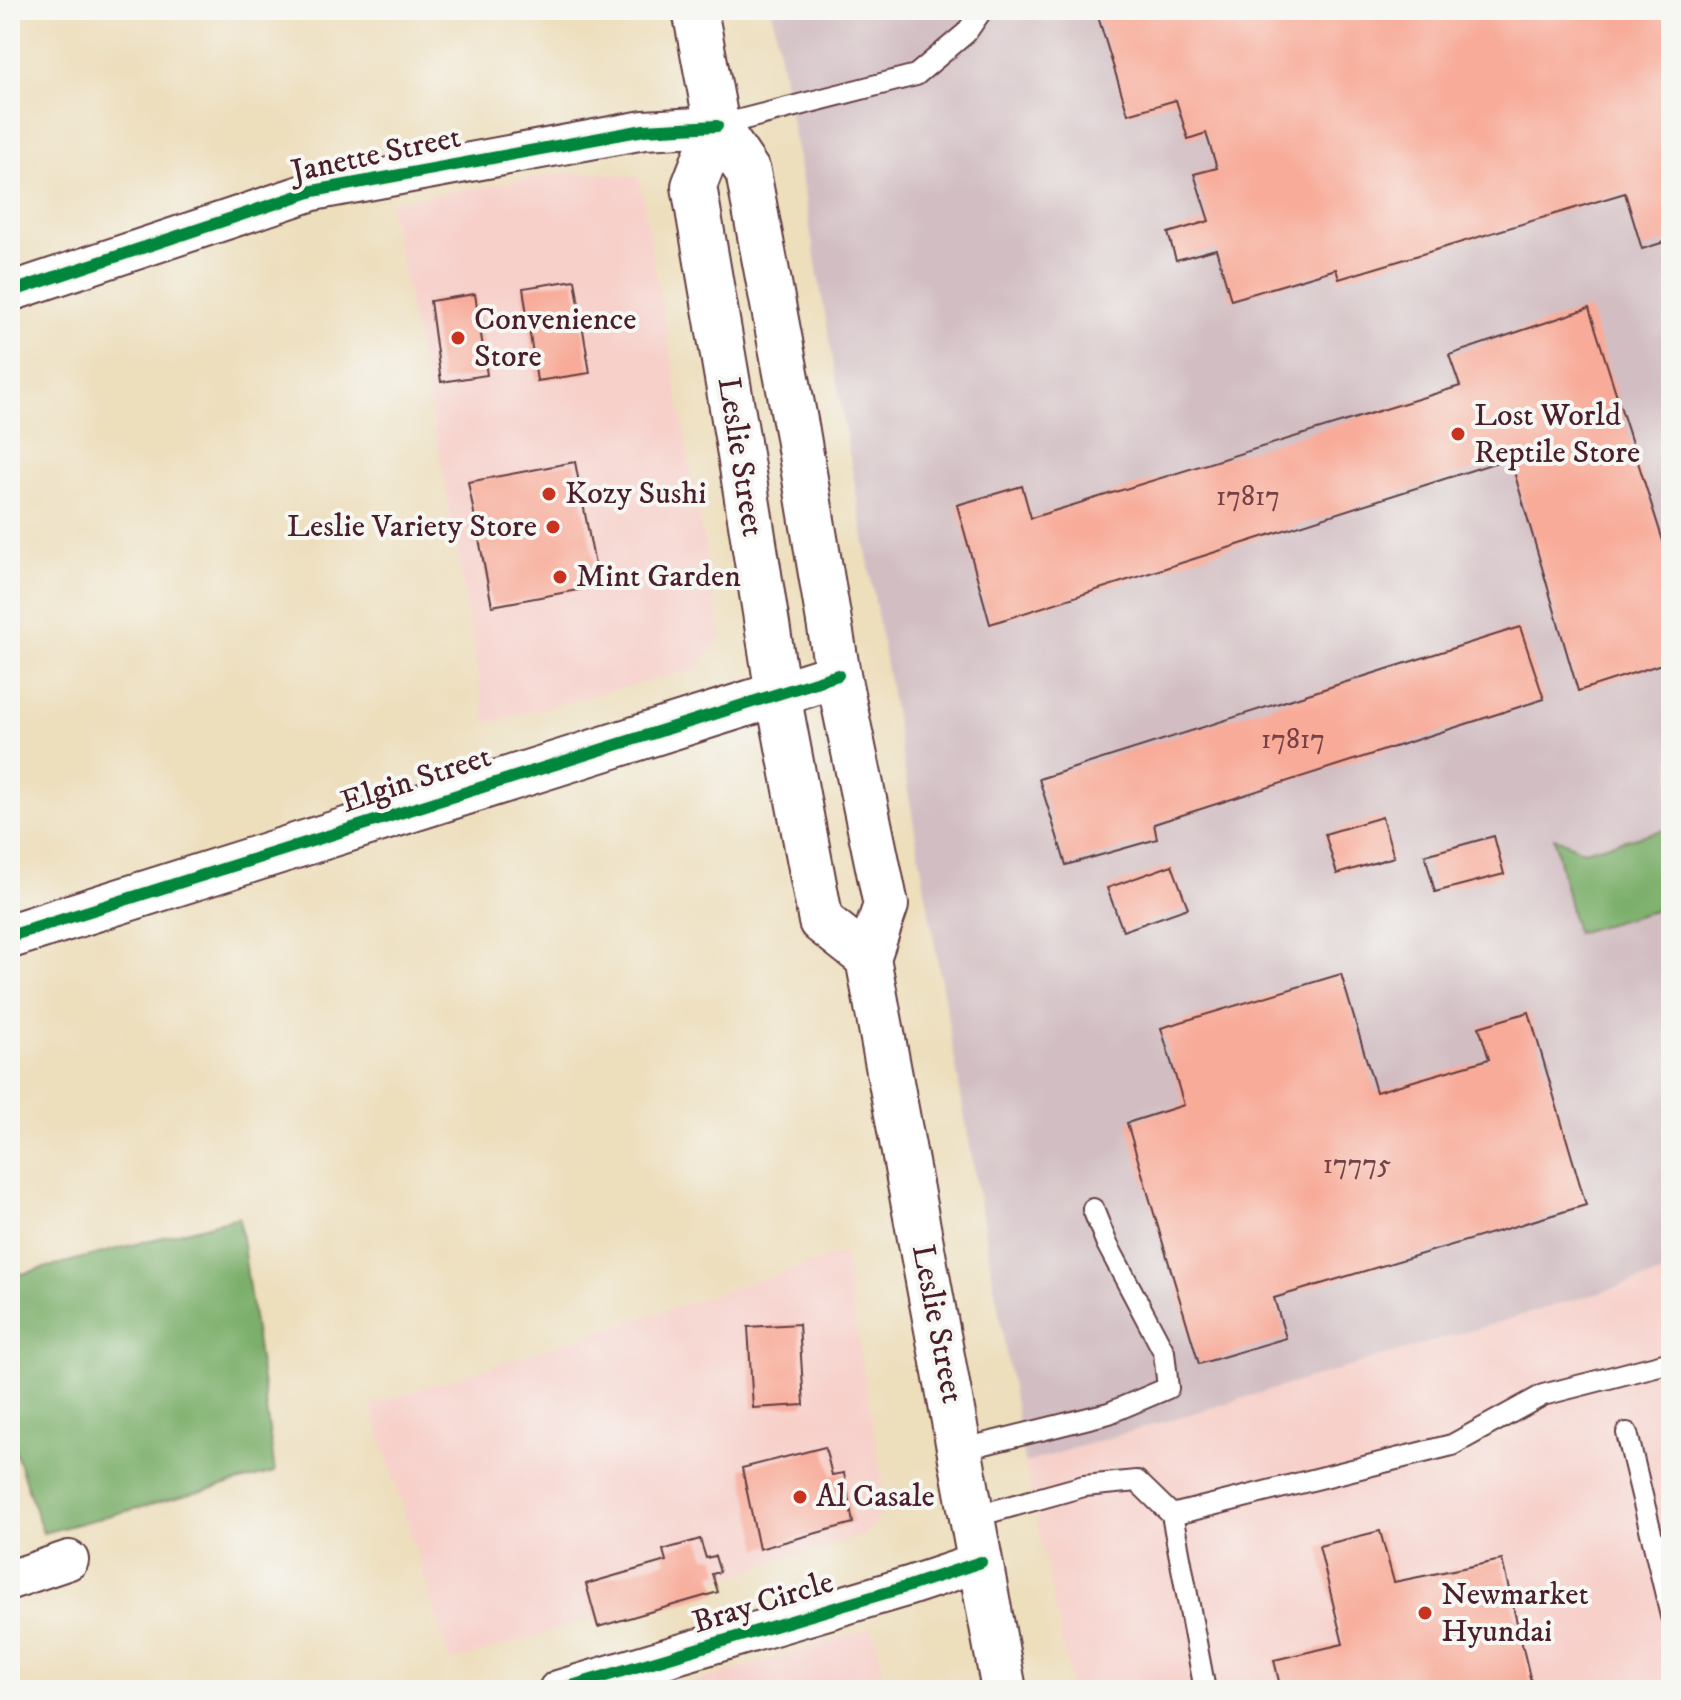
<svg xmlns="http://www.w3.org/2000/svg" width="1681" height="1700" viewBox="0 0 1681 1700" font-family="'IM FELL DW Pica',serif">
	<rect width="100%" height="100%" fill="#f6f6f2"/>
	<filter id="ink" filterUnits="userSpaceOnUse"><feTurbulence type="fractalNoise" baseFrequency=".0125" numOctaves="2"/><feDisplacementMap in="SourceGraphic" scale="16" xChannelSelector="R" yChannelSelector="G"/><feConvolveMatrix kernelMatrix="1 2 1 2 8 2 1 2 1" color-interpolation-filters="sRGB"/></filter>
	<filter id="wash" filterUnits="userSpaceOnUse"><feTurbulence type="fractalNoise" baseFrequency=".006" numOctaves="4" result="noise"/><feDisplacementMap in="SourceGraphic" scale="32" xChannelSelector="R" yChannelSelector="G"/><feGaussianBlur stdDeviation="1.8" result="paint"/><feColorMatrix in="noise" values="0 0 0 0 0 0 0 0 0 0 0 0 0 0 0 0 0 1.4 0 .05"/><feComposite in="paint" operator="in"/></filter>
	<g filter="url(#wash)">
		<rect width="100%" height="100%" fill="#eddebc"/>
		<!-- built -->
		<path fill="#f7d0ca" d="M 573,172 L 639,177 L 721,637 L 697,669 L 486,723 L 443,471 L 389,202 Z
			M 843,1253 L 886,1503 L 874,1524 L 862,1536 L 450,1662 L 371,1405 Z
			M 1671,1271 L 1671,1690 L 1072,1690 L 1025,1463 Z
			M 873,1627 L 887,1690 L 670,1690 Z"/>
		<!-- industrial -->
		<path fill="#d2bec2" d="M 772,10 L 1671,10 L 1671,1271 L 1025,1463 Z"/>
		<!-- forest -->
		<path fill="#7caf6a" stroke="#63674a" stroke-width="2" d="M 1671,828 L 1671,906 L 1576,933 L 1554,837 L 1584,851 Z
			M 239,1217 L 275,1472 L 43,1533 L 10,1436 L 10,1277 Z"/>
		<g id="blocks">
			<!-- building -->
			<path fill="#f8ab99" d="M 1096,10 L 1671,10 L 1671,240 L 1642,249 L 1625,193 L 1339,279 L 1336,269 L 1231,300 L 1216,249 L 1176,260 L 1168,233 L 1209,221 L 1194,174 L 1217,168 L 1206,133 L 1188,139 L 1176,100 L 1128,114 Z
				M 575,280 L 590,373 L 537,381 L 523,288 Z
				M 475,294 L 487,375 L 441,382 L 430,301 Z
				M 1589,308 L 1671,566 L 1671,661 L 1578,691 L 1510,458 L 990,624 L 957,505 L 1022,486 L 1031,518 L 1460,386 L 1449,355 Z
				M 575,462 L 599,586 L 492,606 L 468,482 Z
				M 1520,627 L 1544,699 L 1154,824 L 1157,839 L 1066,865 L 1039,779 Z
				M 1382,817 L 1394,857 L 1337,874 L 1325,834 Z
				M 1494,836 L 1504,874 L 1435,892 L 1425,855 Z
				M 1172,865 L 1188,908 L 1123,931 L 1107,888 Z
				M 1341,974 L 1376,1092 L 1489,1059 L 1479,1027 L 1529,1012 L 1586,1205 L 1274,1298 L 1286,1338 L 1199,1364 L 1127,1123 L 1184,1105 L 1161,1028 Z
				M 799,1324 L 804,1405 L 753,1408 L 748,1327 Z
				M 825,1447 L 832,1475 L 844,1473 L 853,1523 L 759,1549 L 742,1468 Z
				M 1380,1531 L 1394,1582 L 1502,1560 L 1533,1690 L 1281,1690 L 1274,1660 L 1343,1644 L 1319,1546 Z
				M 700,1539 L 706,1558 L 715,1556 L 720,1572 L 712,1574 L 718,1592 L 598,1627 L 586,1584 L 666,1561 L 663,1550 Z"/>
		</g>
	</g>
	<g filter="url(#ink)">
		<use href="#blocks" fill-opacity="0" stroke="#623c41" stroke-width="2"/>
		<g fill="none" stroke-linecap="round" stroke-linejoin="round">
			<defs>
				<path id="service" d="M 717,126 L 916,75 L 966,33 L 982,10
					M 1627,1433 L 1671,1616
					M 960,1450 L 1109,1413 L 1168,1388 L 1164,1352 L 1107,1244 L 1093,1209
					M 1172,1515 L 1452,1445 L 1543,1395 L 1671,1362
					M 973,1517 L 1084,1486 L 1137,1481 L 1172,1515 L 1205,1690"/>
				<path id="minor" d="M 10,292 L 313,191 L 644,130 L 717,126
					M 10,1580 L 69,1560
					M 558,1690 L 909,1586 L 981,1562"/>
				<path id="tertiary" d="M 10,936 L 838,675"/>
				<path id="primary" d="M 695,10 L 717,126 L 748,172 L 797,431 L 838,675 L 886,905 L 868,958 L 1004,1690
					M 717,126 L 694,186 L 738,442 L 778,694 L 821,921 L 868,958"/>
			</defs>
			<!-- service casing -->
			<use href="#service" stroke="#623c41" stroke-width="24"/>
			<!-- minor casing -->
			<use href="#minor" stroke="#623c41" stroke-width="42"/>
			<!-- tertiary casing -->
			<use href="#tertiary" stroke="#623c41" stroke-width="48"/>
			<!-- primary casing -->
			<use href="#primary" stroke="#623c41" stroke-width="48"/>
			<!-- service -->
			<use href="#service" stroke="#fff" stroke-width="20"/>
			<!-- minor -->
			<use href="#minor" stroke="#fff" stroke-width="38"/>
			<!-- tertiary -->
			<use href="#tertiary" stroke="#fff" stroke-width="44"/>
			<!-- primary -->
			<use href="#primary" stroke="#fff" stroke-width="44"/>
			<defs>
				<path id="cycleway" d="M 10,292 L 313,191 L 644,130 L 717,126
					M 10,936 L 838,675
					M 558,1690 L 909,1586 L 981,1562"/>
			</defs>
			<!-- cycleway casing -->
			<use href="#cycleway" stroke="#f6f6f2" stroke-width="17"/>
			<!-- cycleway -->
			<use href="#cycleway" stroke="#00873e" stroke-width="12"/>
		</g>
	</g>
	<!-- markers -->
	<g fill="#c8321e" stroke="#f6f6f2" stroke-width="3">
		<circle cx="458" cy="338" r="8"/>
		<circle cx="1458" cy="434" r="8"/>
		<circle cx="549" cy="494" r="8"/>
		<circle cx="553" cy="527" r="8"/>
		<circle cx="560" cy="577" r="8"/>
		<circle cx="800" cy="1497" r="8"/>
		<circle cx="1425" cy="1613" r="8"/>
	</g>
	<g text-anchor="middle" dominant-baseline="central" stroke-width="8" stroke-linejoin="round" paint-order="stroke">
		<!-- number labels -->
		<g font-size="28" fill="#764246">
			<text x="1248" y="496">17817</text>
			<text x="1293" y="739">17817</text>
			<text x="1357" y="1164">17775</text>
		</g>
		<!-- street labels -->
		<g font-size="32" fill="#4a1f2b" stroke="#f6f6f2">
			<text transform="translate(376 155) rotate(-12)">Janette Street</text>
			<text transform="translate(740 457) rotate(81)">Leslie Street</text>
			<text transform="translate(416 780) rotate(-18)">Elgin Street</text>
			<text transform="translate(937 1324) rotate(79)">Leslie Street</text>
			<text transform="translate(763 1603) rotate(-17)">Bray Circle</text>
		</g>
		<!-- poi labels -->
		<g font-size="32" fill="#4a1f2b" stroke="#f6f6f2" text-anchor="start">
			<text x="474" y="320">Convenience<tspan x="474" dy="37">Store</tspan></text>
			<text x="1474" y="416">Lost World<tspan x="1474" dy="37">Reptile Store</tspan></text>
			<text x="565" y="494">Kozy Sushi</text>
			<text x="537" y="527" text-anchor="end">Leslie Variety Store</text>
			<text x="576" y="577">Mint Garden</text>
			<text x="816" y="1497">Al Casale</text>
			<text x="1441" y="1595">Newmarket<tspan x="1441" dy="37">Hyundai</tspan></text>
		</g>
	</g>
	<!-- margin -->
	<rect width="1681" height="1700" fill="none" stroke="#f6f6f2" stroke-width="40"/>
</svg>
